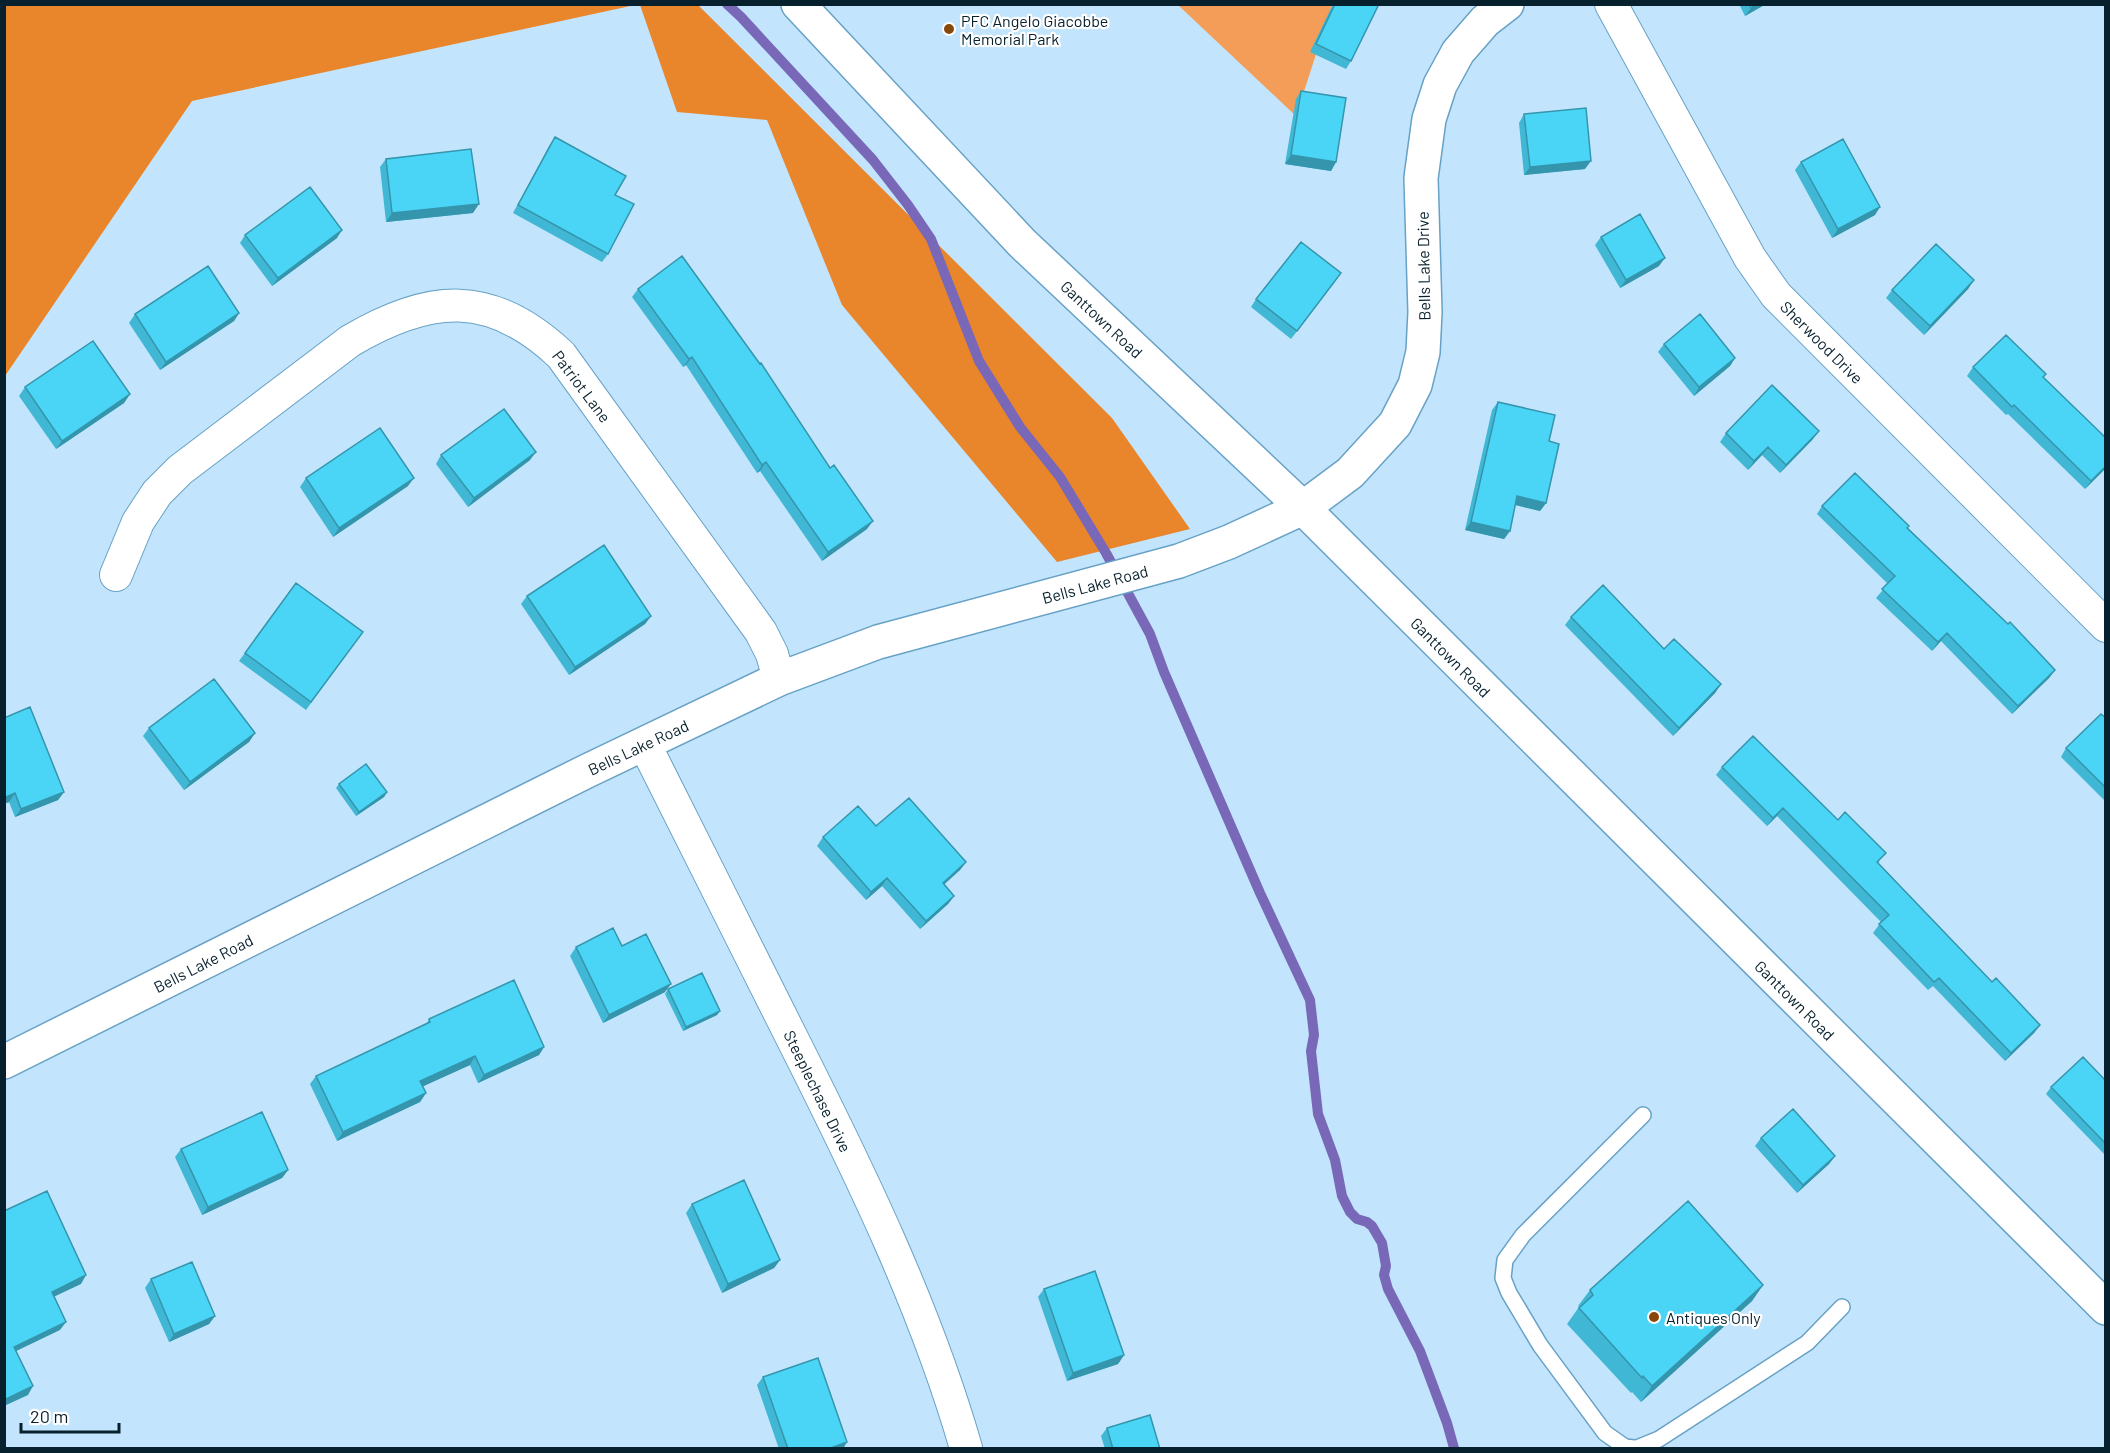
<svg xmlns="http://www.w3.org/2000/svg" width="2110" height="1453" viewBox="0 0 2110 1453" font-family="Barlow,sans-serif">
	<rect width="100%" height="100%" fill="#c2e5fd"/>
	<!-- green -->
	<path fill="#f39d59" d="M 1178,5 L 1332,5 L 1296,116 Z"/>
	<!-- forest -->
	<path fill="#e9852b" d="M 5,4 L 635,4 L 635,5 L 192,101 L 5,376 Z
		M 640,5 L 698,5 L 1112,418 L 1190,529 L 1057,562 L 842,305 L 767,120 L 677,112 Z"/>
	<g fill="none" stroke-linecap="round" stroke-linejoin="round">
		<!-- stream -->
		<path stroke="#7968b8" stroke-width="10" d="M 727,4 L 741,17 L 873,160 L 908,205 L 931,239 L 979,361 L 1020,427 L 1060,477 L 1106,553 L 1150,634 L 1164,672 L 1260,893 L 1310,1000 L 1314,1035 L 1311,1051 L 1318,1114 L 1335,1160 L 1342,1196 L 1350,1212 L 1357,1219 L 1367,1222 L 1372,1226 L 1382,1243 L 1386,1266 L 1384,1275 L 1388,1289 L 1420,1351 L 1447,1423 L 1454,1448"/>
		<defs>
			<path id="service" d="M 1634,1448 L 1625,1447 L 1605,1433 L 1540,1345 L 1509,1293 L 1503,1278 L 1505,1260 L 1523,1235 L 1643,1115
				M 1637,1448 L 1659,1439 L 1807,1343 L 1842,1307"/>
			<path id="minor" d="M 1611,4 L 1750,258 L 1776,295 L 2106,626
				M 116,575 L 138,522 L 157,493 L 180,470 L 350,341 C 430,294 491,289 561,355 L 761,632 L 772,654 L 779,679
				M 645,745 C 694,843 744,942 793,1040 C 860,1173 925,1306 966,1448"/>
			<path id="tertiary" d="M 798,4 L 1022,243 L 1303,508 L 2106,1308
				M 4,1062 L 587,771 L 779,679 L 878,642 L 1179,561 L 1229,542 L 1303,508 L 1350,473 L 1395,424 L 1415,385 L 1423,352 L 1425,312 L 1421,178 L 1429,119 L 1440,85 L 1458,52 L 1485,21 L 1507,4"/>
		</defs>
		<!-- service casing -->
		<use href="#service" stroke="#67a1c5" stroke-width="18"/>
		<!-- minor casing -->
		<use href="#minor" stroke="#67a1c5" stroke-width="34"/>
		<!-- tertiary casing -->
		<use href="#tertiary" stroke="#67a1c5" stroke-width="36"/>
		<!-- service -->
		<use href="#service" stroke="#fff" stroke-width="15"/>
		<!-- minor -->
		<use href="#minor" stroke="#fff" stroke-width="32"/>
		<!-- tertiary -->
		<use href="#tertiary" stroke="#fff" stroke-width="33"/>
	</g>
	<!-- wall -->
	<path fill="#40b7d4" d="M 1333,4 L 1379,4 L 1351,61 L 1346,69 L 1310,52 Z
		M 1739,4 L 1766,4 L 1745,16 Z
		M 1301,91 L 1336,162 L 1331,171 L 1285,164 L 1296,99 Z
		M 1524,114 L 1585,169 L 1524,175 L 1519,123 Z
		M 555,137 L 615,195 L 608,254 L 602,262 L 513,213 L 549,146 Z
		M 386,159 L 473,213 L 386,222 L 380,167 Z
		M 1801,162 L 1875,215 L 1832,238 L 1795,170 Z
		M 245,235 L 337,238 L 272,286 L 240,243 Z
		M 1601,237 L 1659,266 L 1620,288 L 1595,245 Z
		M 1974,280 L 1968,289 L 1924,335 L 1886,298 L 1892,290 Z
		M 1335,282 L 1291,339 L 1251,307 L 1256,299 Z
		M 638,289 L 867,529 L 822,561 L 760,471 L 757,473 L 686,365 L 683,367 L 632,297 Z
		M 239,313 L 234,321 L 160,370 L 129,323 L 135,314 Z
		M 1664,344 L 1735,358 L 1730,366 L 1694,396 L 1658,352 Z
		M 1973,367 L 2046,374 L 2043,377 L 2106,438 L 2106,468 L 2085,489 L 2008,414 L 2006,415 L 1967,376 Z
		M 25,387 L 130,394 L 124,403 L 56,449 L 19,396 Z
		M 1498,402 L 1549,441 L 1546,503 L 1540,511 L 1515,505 L 1510,531 L 1504,539 L 1465,530 L 1492,410 Z
		M 1726,433 L 1813,439 L 1780,473 L 1762,455 L 1748,470 L 1720,442 Z
		M 441,455 L 530,460 L 468,507 L 436,464 Z
		M 306,478 L 408,486 L 333,537 L 300,487 Z
		M 1822,506 L 1908,528 L 2055,670 L 2049,678 L 2012,714 L 1941,641 L 1932,651 L 1876,598 L 1888,584 L 1817,514 Z
		M 296,583 L 363,632 L 306,710 L 239,661 Z
		M 527,596 L 651,616 L 645,624 L 569,675 L 521,604 Z
		M 1571,617 L 1664,649 L 1721,684 L 1715,693 L 1673,736 L 1565,625 Z
		M 4,718 L 64,792 L 58,800 L 15,817 L 9,802 L 4,804 Z
		M 2106,718 L 2106,802 L 2061,757 L 2066,748 Z
		M 149,728 L 255,733 L 249,742 L 184,790 L 143,736 Z
		M 1722,767 L 1880,862 L 1878,863 L 1992,982 L 2040,1025 L 2034,1033 L 2005,1061 L 1933,986 L 1928,990 L 1873,933 L 1881,922 L 1777,816 L 1767,826 L 1716,775 Z
		M 339,784 L 387,792 L 384,797 L 356,816 L 336,788 Z
		M 876,826 L 966,862 L 960,870 L 944,884 L 954,896 L 948,904 L 920,929 L 882,886 L 866,900 L 817,846 L 823,837 Z
		M 622,946 L 665,992 L 603,1023 L 570,956 L 576,947 Z
		M 668,989 L 720,1011 L 717,1015 L 683,1031 L 665,994 Z
		M 429,1019 L 544,1047 L 539,1055 L 478,1083 L 470,1065 L 423,1086 L 426,1093 L 420,1102 L 337,1141 L 310,1084 L 316,1076 L 427,1023 Z
		M 2106,1081 L 2106,1156 L 2046,1094 L 2051,1087 Z
		M 1761,1138 L 1835,1156 L 1829,1164 L 1797,1193 L 1755,1146 Z
		M 181,1149 L 288,1170 L 282,1178 L 202,1215 L 175,1157 Z
		M 692,1204 L 780,1260 L 774,1268 L 722,1293 L 686,1213 Z
		M 151,1279 L 215,1316 L 209,1324 L 169,1342 L 145,1288 Z
		M 1763,1285 L 1752,1301 L 1641,1402 L 1632,1392 L 1631,1393 L 1567,1324 L 1579,1307 L 1578,1306 L 1590,1290 Z
		M 1044,1289 L 1124,1355 L 1118,1364 L 1067,1381 L 1038,1297 Z
		M 763,1377 L 843,1449 L 779,1449 L 757,1385 Z
		M 1107,1428 L 1160,1449 L 1105,1449 L 1101,1436 Z"/>
	<!-- shaded-wall -->
	<path fill="#3495ac" d="M 1756,4 L 1766,4 L 1745,16 L 1751,8 Z
		M 1291,155 L 1336,162 L 1331,171 L 1285,164 Z
		M 1591,161 L 1585,169 L 1524,175 L 1530,167 Z
		M 479,204 L 473,213 L 386,222 L 392,213 Z
		M 1880,207 L 1875,215 L 1832,238 L 1838,229 Z
		M 342,230 L 337,238 L 272,286 L 278,278 Z
		M 1665,258 L 1659,266 L 1620,288 L 1626,280 Z
		M 1974,280 L 1968,289 L 1924,335 L 1930,326 Z
		M 239,313 L 234,321 L 160,370 L 166,362 Z
		M 692,357 L 686,365 L 683,367 L 689,359 Z
		M 1735,358 L 1730,366 L 1694,396 L 1699,387 Z
		M 130,394 L 124,403 L 56,449 L 62,441 Z
		M 1819,431 L 1813,439 L 1780,473 L 1786,465 Z
		M 1768,447 L 1762,455 L 1748,470 L 1754,461 Z
		M 536,452 L 530,460 L 468,507 L 474,498 Z
		M 766,462 L 760,471 L 757,473 L 762,465 Z
		M 2106,466 L 2106,468 L 2085,489 L 2091,481 Z
		M 414,478 L 408,486 L 333,537 L 339,528 Z
		M 1517,496 L 1546,503 L 1540,511 L 1512,504 Z
		M 873,521 L 867,529 L 822,561 L 828,552 Z
		M 1471,522 L 1510,531 L 1504,539 L 1465,530 Z
		M 651,616 L 645,624 L 569,675 L 575,667 Z
		M 1947,633 L 1941,641 L 1932,651 L 1938,642 Z
		M 2055,670 L 2049,678 L 2012,714 L 2018,706 Z
		M 1721,684 L 1715,693 L 1673,736 L 1679,728 Z
		M 255,733 L 249,742 L 184,790 L 190,782 Z
		M 64,792 L 58,800 L 15,817 L 21,809 Z
		M 387,792 L 384,797 L 356,816 L 359,812 Z
		M 15,793 L 9,802 L 4,804 L 4,798 Z
		M 1783,808 L 1777,816 L 1767,826 L 1773,818 Z
		M 966,862 L 960,870 L 937,891 L 943,883 Z
		M 887,878 L 882,886 L 866,900 L 871,892 Z
		M 954,896 L 948,904 L 920,929 L 926,921 Z
		M 671,984 L 665,992 L 603,1023 L 609,1015 Z
		M 720,1011 L 717,1015 L 683,1031 L 686,1027 Z
		M 2040,1025 L 2034,1033 L 2005,1061 L 2011,1053 Z
		M 544,1047 L 539,1055 L 478,1083 L 484,1075 Z
		M 475,1056 L 470,1065 L 415,1090 L 420,1081 Z
		M 426,1093 L 420,1102 L 337,1141 L 343,1132 Z
		M 1835,1156 L 1829,1164 L 1797,1193 L 1803,1185 Z
		M 288,1170 L 282,1178 L 202,1215 L 208,1207 Z
		M 780,1260 L 774,1268 L 722,1293 L 728,1284 Z
		M 86,1275 L 81,1284 L 47,1300 L 52,1292 Z
		M 1763,1285 L 1752,1301 L 1641,1402 L 1652,1386 Z
		M 215,1316 L 209,1324 L 169,1342 L 174,1334 Z
		M 66,1322 L 60,1330 L 8,1355 L 14,1347 Z
		M 1124,1355 L 1118,1364 L 1067,1381 L 1073,1373 Z
		M 33,1386 L 28,1395 L 4,1406 L 4,1400 Z
		M 847,1442 L 843,1449 L 828,1449 Z"/>
	<!-- building -->
	<path fill="#4ad5f6" stroke="#3495ac" stroke-width="1.5" d="M 1335,4 L 1379,4 L 1351,61 L 1316,44 Z
		M 1749,4 L 1756,4 L 1751,8 Z
		M 1301,91 L 1346,98 L 1336,162 L 1291,155 Z
		M 1586,108 L 1591,161 L 1530,167 L 1524,114 Z
		M 555,137 L 626,176 L 615,195 L 634,204 L 608,254 L 518,205 Z
		M 1843,139 L 1880,207 L 1838,229 L 1801,162 Z
		M 471,149 L 479,204 L 392,213 L 386,159 Z
		M 310,187 L 342,230 L 278,278 L 245,235 Z
		M 1640,214 L 1665,258 L 1626,280 L 1601,237 Z
		M 1301,242 L 1341,273 L 1297,331 L 1256,299 Z
		M 1936,244 L 1974,280 L 1930,326 L 1892,290 Z
		M 682,256 L 760,364 L 761,363 L 830,468 L 834,465 L 873,521 L 828,552 L 766,462 L 762,465 L 692,357 L 689,359 L 638,289 Z
		M 208,266 L 239,313 L 166,362 L 135,314 Z
		M 1700,314 L 1735,358 L 1699,387 L 1664,344 Z
		M 2006,335 L 2046,374 L 2043,377 L 2106,438 L 2106,466 L 2091,481 L 2014,405 L 2012,407 L 1973,367 Z
		M 93,341 L 130,394 L 62,441 L 25,387 Z
		M 1772,385 L 1819,431 L 1786,465 L 1768,447 L 1754,461 L 1726,433 Z
		M 1498,402 L 1555,415 L 1549,441 L 1559,444 L 1546,503 L 1517,496 L 1510,531 L 1471,522 Z
		M 504,409 L 536,452 L 474,498 L 441,455 Z
		M 380,428 L 414,478 L 339,528 L 306,478 Z
		M 1855,473 L 1909,526 L 1907,528 L 2008,624 L 2010,622 L 2055,670 L 2018,706 L 1947,633 L 1938,642 L 1882,589 L 1895,576 L 1822,506 Z
		M 604,545 L 651,616 L 575,667 L 527,596 Z
		M 296,583 L 363,632 L 311,702 L 245,653 Z
		M 1603,585 L 1664,649 L 1674,639 L 1721,684 L 1679,728 L 1571,617 Z
		M 214,679 L 255,733 L 190,782 L 149,728 Z
		M 30,707 L 64,792 L 21,809 L 15,793 L 4,798 L 4,718 Z
		M 2101,714 L 2106,718 L 2106,788 L 2066,748 Z
		M 1753,736 L 1838,820 L 1845,812 L 1886,853 L 1877,862 L 1992,982 L 1996,978 L 2040,1025 L 2011,1053 L 1939,978 L 1934,982 L 1879,924 L 1889,915 L 1783,808 L 1773,818 L 1722,767 Z
		M 366,764 L 387,792 L 359,812 L 339,784 Z
		M 909,798 L 966,862 L 943,883 L 954,896 L 926,921 L 887,878 L 871,892 L 823,837 L 858,806 L 876,826 Z
		M 613,928 L 622,946 L 646,934 L 671,984 L 609,1015 L 576,947 Z
		M 702,973 L 720,1011 L 686,1027 L 668,989 Z
		M 514,980 L 544,1047 L 484,1075 L 475,1056 L 420,1081 L 426,1093 L 343,1132 L 316,1076 L 430,1022 L 429,1019 Z
		M 2083,1057 L 2106,1081 L 2106,1144 L 2051,1087 Z
		M 1793,1109 L 1835,1156 L 1803,1185 L 1761,1138 Z
		M 262,1112 L 288,1170 L 208,1207 L 181,1149 Z
		M 744,1180 L 780,1260 L 728,1284 L 692,1204 Z
		M 47,1191 L 86,1275 L 52,1292 L 66,1322 L 14,1347 L 33,1386 L 4,1400 L 4,1211 Z
		M 1688,1201 L 1763,1285 L 1652,1386 L 1643,1376 L 1642,1378 L 1579,1308 L 1593,1295 L 1590,1290 Z
		M 192,1262 L 215,1316 L 174,1334 L 151,1279 Z
		M 1095,1271 L 1124,1355 L 1073,1373 L 1044,1289 Z
		M 818,1358 L 847,1442 L 828,1449 L 788,1449 L 763,1377 Z
		M 1150,1415 L 1160,1449 L 1113,1449 L 1107,1428 Z"/>
	<!-- markers -->
	<g fill="#87480b" stroke="#fff" stroke-width="2">
		<circle cx="949" cy="29" r="6"/>
		<circle cx="1654" cy="1317" r="6"/>
	</g>
	<g text-anchor="middle" dominant-baseline="central" stroke-width="4.5" stroke-linejoin="round" paint-order="stroke">
		<!-- poi labels -->
		<g font-size="16" fill="#07202d" stroke="#fff" text-anchor="start">
			<text x="961" y="20">PFC Angelo Giacobbe<tspan x="961" dy="18">Memorial Park</tspan></text>
			<text x="1666" y="1317">Antiques Only</text>
		</g>
		<!-- street labels -->
		<g font-size="16" fill="#07202d" stroke="#fff">
			<text transform="translate(1423 266) rotate(-91)">Bells Lake Drive</text>
			<text transform="translate(1102 319) rotate(43)">Ganttown Road</text>
			<text transform="translate(1822 342) rotate(45)">Sherwood Drive</text>
			<text transform="translate(582 386) rotate(53)">Patriot Lane</text>
			<text transform="translate(1095 584) rotate(-15)">Bells Lake Road</text>
			<text transform="translate(1451 657) rotate(45)">Ganttown Road</text>
			<text transform="translate(638 747) rotate(-25)">Bells Lake Road</text>
			<text transform="translate(203 963) rotate(-27)">Bells Lake Road</text>
			<text transform="translate(1795 1000) rotate(45)">Ganttown Road</text>
			<text transform="translate(818 1091) rotate(64)">Steeplechase Drive</text>
		</g>
	</g>
	<!-- border -->
	<rect width="2110" height="1453" fill="none" stroke="#07202d" stroke-width="12"/>
	<!-- scale -->
	<path d="M21 1423v9h98v-9" fill="none" stroke="#07202d" stroke-width="3"/>
	<text x="30" y="1423" font-size="18" fill="#07202d" stroke="#ffffff" stroke-width="4.5" paint-order="stroke">20 m</text>
</svg>
